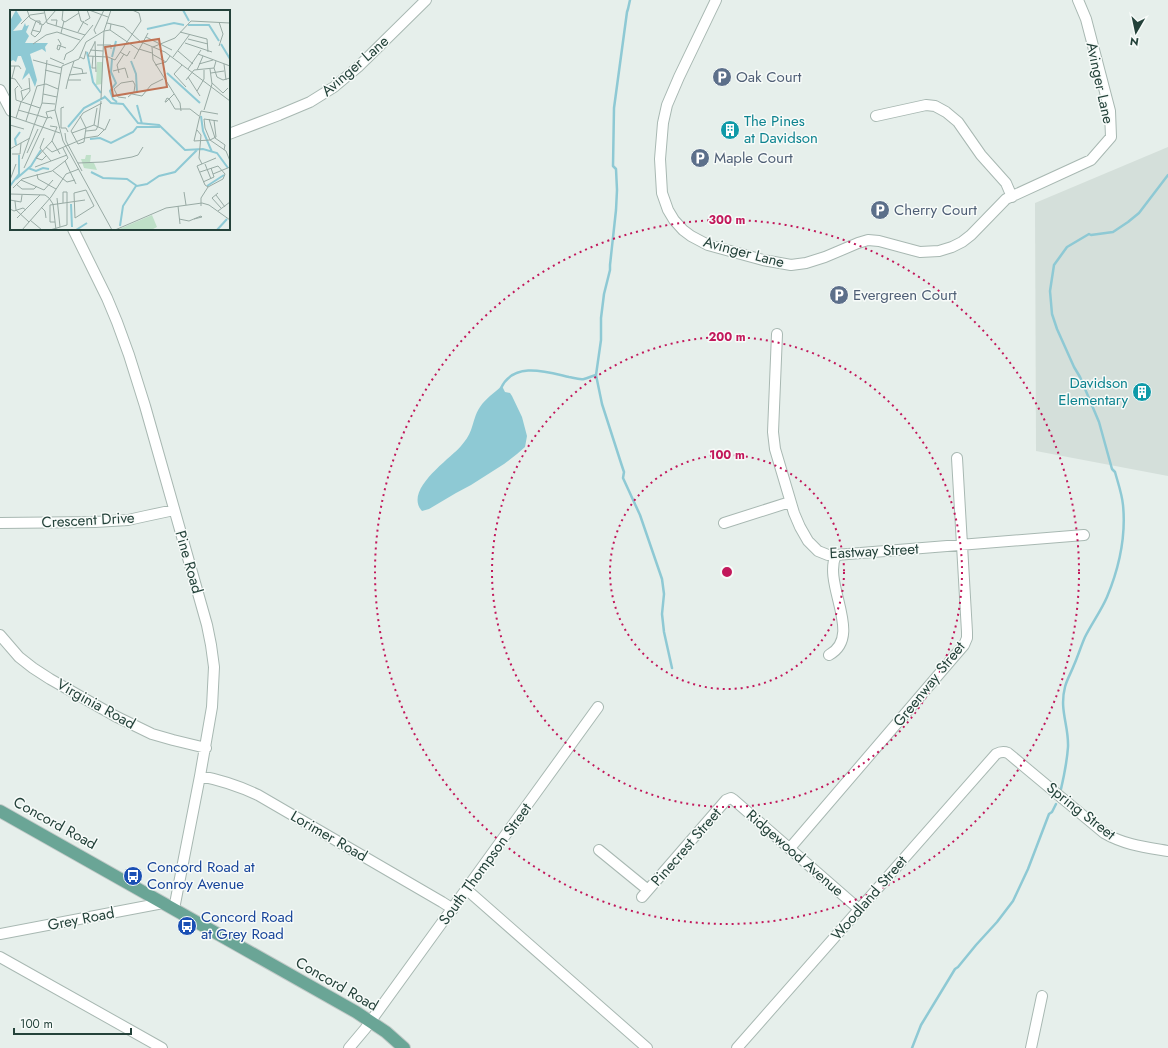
<svg xmlns="http://www.w3.org/2000/svg" width="1168" height="1048" viewBox="0 0 1168 1048" font-family="Jost,sans-serif">
	<rect width="100%" height="100%" fill="#e6efeb"/>
	<!-- built -->
	<path fill="#d4dfda" d="M 1168,147 L 1168,476 L 1036,451 L 1035,203 Z"/>
	<!-- water -->
	<path fill="#8ec9d4" d="M 502,386 L 505,392 L 510,393 L 512,396 L 522,417 L 527,436 L 525,447 L 517,454 L 504,464 L 471,485 L 456,493 L 429,509 L 422,511 C 403,490 450,459 461,446 C 465,441 469,436 471,430 C 474,422 475,414 480,407 C 485,399 495,392 502,386 Z"/>
	<g fill="none" stroke-linecap="round" stroke-linejoin="round">
		<!-- stream -->
		<path stroke="#8ec9d4" stroke-width="2.5" d="M 630,0 L 628,9 L 627,12 L 614,108 L 613,166 L 616,169 L 617,190 L 616,210 L 610,265 L 610,270 L 604,294 L 601,318 L 601,340 L 596,375 L 602,404 L 621,463 L 624,472 L 623,478 L 640,515 L 662,579 L 664,594 L 662,614 L 664,632 L 672,668
			M 501,388 C 514,361 547,372 569,377 C 574,378 580,380 584,379 C 588,378 592,376 596,375
			M 1061,789 C 1064,776 1067,761 1068,747 C 1069,726 1059,710 1065,687 C 1067,679 1071,673 1074,665 C 1078,656 1081,646 1085,637 C 1092,623 1101,611 1107,597 C 1119,568 1126,535 1123,505 C 1122,494 1118,483 1115,472 L 1112,469 L 1099,422 L 1080,377 L 1074,367 L 1057,329 L 1052,314 L 1050,291 L 1054,265 L 1067,247 L 1089,234 L 1091,235 L 1113,232 L 1128,222 L 1139,213 L 1168,175
			M 912,1048 L 921,1025 L 955,969 L 958,967 L 976,945 L 997,922 L 1013,901 L 1028,869 L 1049,814 L 1052,812 L 1056,804"/>
		<defs>
			<path id="minor" d="M 716,0 L 679,77 L 667,105 L 663,123 L 660,159 L 662,193 L 668,210 L 674,220 L 683,230 L 691,236 L 708,245 L 763,260 L 791,265 L 806,263 L 825,257 L 858,243 L 868,240 L 879,241 L 920,252 L 939,251 L 952,247 L 962,242 L 971,235 L 1006,199 L 1091,160 L 1111,137 L 1110,111 L 1086,19 L 1078,0
				M 0,90 L 11,111
				M 876,116 L 926,105 L 935,106 L 946,112 L 958,122 L 981,155 L 1006,183 L 1012,197
				M 229,134 L 279,115 L 310,102 L 334,87 L 358,67 L 426,0
				M 73,229 L 107,298 L 117,322 L 129,355 L 145,406 L 207,625 L 211,645 L 214,667 L 212,707 L 200,776 L 174,909
				M 777,334 L 773,432 L 775,449 L 794,513 L 800,527 L 808,541 L 818,551 L 828,555 L 836,555 L 1084,535
				M 0,523 L 95,522 L 128,520 L 146,516 L 174,510
				M 724,523 L 790,502
				M 0,635 L 19,657 L 33,668 L 50,679 L 115,716 L 152,734 L 173,740 L 206,748
				M 829,655 C 864,636 822,584 836,555
				M 200,776 C 221,780 239,786 258,795 L 442,902 L 453,909
				M 790,848 L 964,645 L 967,638 L 967,632 L 957,458
				M 599,850 L 648,890
				M 466,889 L 647,1048
				M 642,897 L 726,800 L 731,798 L 734,800 L 859,909
				M 0,934 L 163,903
				M 0,957 L 162,1048
				M 349,1048 L 365,1029 L 598,707
				M 737,1048 L 996,754 C 1000,752 1003,751 1008,753 L 1104,833 C 1125,845 1144,847 1168,851
				M 1031,1048 L 1042,996"/>
			<path id="major" d="M 0,811 L 356,1012 L 386,1032 L 404,1048"/>
		</defs>
		<!-- minor casing -->
		<use href="#minor" stroke="#a8b8b2" stroke-width="12"/>
		<!-- major casing -->
		<use href="#major" stroke="#c2cac8" stroke-width="14"/>
		<!-- minor -->
		<use href="#minor" stroke="#fff" stroke-width="10"/>
		<!-- major -->
		<use href="#major" stroke="#6aa596" stroke-width="12"/>
	</g>
	<!-- distance rings -->
	<g fill="none" stroke="#c2185b" stroke-width="2" stroke-dasharray="2 4">
		<circle cx="727" cy="572" r="117"/>
		<circle cx="727" cy="572" r="235"/>
		<circle cx="727" cy="572" r="352"/>
	</g>
	<!-- icons -->
	<defs>
		<symbol id="parking-disc" viewBox="-11 -11 22 22"><circle r="9.5" fill="#5c6f8a" stroke="#f7fbf9"/><path d="M-3.5-5.5H1a3.5 3.5 0 0 1 0 7H-1V5.5H-3.5ZM-1-3.4V-.6H.8a1.4 1.4 0 0 0 0-2.8Z" fill="#fff"/></symbol>
		<symbol id="building-disc" viewBox="-11 -11 22 22"><circle r="9.5" fill="#0f9aa8" stroke="#f7fbf9"/><path d="M-4-6H4V6H1V3H-1V6H-4ZM-2.5-4.3h1.7v1.8h-1.7ZM.8-4.3h1.7v1.8H.8ZM-2.5-1h1.7V.8h-1.7ZM.8-1h1.7V.8H.8Z" fill="#fff"/></symbol>
		<symbol id="bus-disc" viewBox="-11 -11 22 22"><circle r="9.5" fill="#1a4fb4" stroke="#f7fbf9"/><path d="M-5-6H5V4H4V6H2V4H-2V6H-4V4H-5ZM-3.5-4V0h7V-4ZM-3.5 1.2v1.5H-2V1.2ZM2 1.2v1.5H3.5V1.2Z" fill="#fff"/></symbol>
	</defs>
	<g fill-rule="evenodd">
		<use href="#parking-disc" x="711" y="66" width="22" height="22"/>
		<use href="#building-disc" x="719" y="119" width="22" height="22"/>
		<use href="#parking-disc" x="689" y="147" width="22" height="22"/>
		<use href="#parking-disc" x="869" y="199" width="22" height="22"/>
		<use href="#parking-disc" x="828" y="284" width="22" height="22"/>
		<use href="#building-disc" x="1131" y="381" width="22" height="22"/>
		<use href="#bus-disc" x="122" y="865" width="22" height="22"/>
		<use href="#bus-disc" x="176" y="915" width="22" height="22"/>
	</g>
	<g text-anchor="middle" dominant-baseline="central" stroke-width="3" stroke-linejoin="round" paint-order="stroke">
		<!-- street labels -->
		<g font-size="15" fill="#24423a" stroke="#f7fbf9">
			<text transform="translate(355 66) rotate(-41)">Avinger Lane</text>
			<text transform="translate(1100 83) rotate(78)">Avinger Lane</text>
			<text transform="translate(744 252) rotate(15)">Avinger Lane</text>
			<text transform="translate(88 520) rotate(-3)">Crescent Drive</text>
			<text transform="translate(874 551) rotate(-3)">Eastway Street</text>
			<text transform="translate(189 562) rotate(74)">Pine Road</text>
			<text transform="translate(929 684) rotate(-51)">Greenway Street</text>
			<text transform="translate(96 704) rotate(29)">Virginia Road</text>
			<text transform="translate(1081 811) rotate(38)">Spring Street</text>
			<text transform="translate(55 823) rotate(29)">Concord Road</text>
			<text transform="translate(329 836) rotate(30)">Lorimer Road</text>
			<text transform="translate(686 847) rotate(-49)">Pinecrest Street</text>
			<text transform="translate(795 853) rotate(41)">Ridgewood Avenue</text>
			<text transform="translate(485 864) rotate(-54)">South Thompson Street</text>
			<text transform="translate(869 898) rotate(-49)">Woodland Street</text>
			<text transform="translate(81 919) rotate(-11)">Grey Road</text>
			<text transform="translate(337 984) rotate(30)">Concord Road</text>
		</g>
		<!-- service labels -->
		<g font-size="15" fill="#4e5e75" stroke="#f7fbf9" text-anchor="start">
			<text x="736" y="77">Oak Court</text>
			<text x="714" y="158">Maple Court</text>
			<text x="894" y="210">Cherry Court</text>
			<text x="853" y="295">Evergreen Court</text>
		</g>
		<!-- culture labels -->
		<g font-size="15" fill="#0d838f" stroke="#f7fbf9" text-anchor="start">
			<text x="744" y="121">The Pines<tspan x="744" dy="17">at Davidson</tspan></text>
			<text x="1128" y="383" text-anchor="end">Davidson<tspan x="1128" dy="17">Elementary</tspan></text>
		</g>
		<!-- transit labels -->
		<g font-size="15" fill="#164399" stroke="#f7fbf9" text-anchor="start">
			<text x="147" y="867">Concord Road at<tspan x="147" dy="17">Conroy Avenue</tspan></text>
			<text x="201" y="917">Concord Road<tspan x="201" dy="17">at Grey Road</tspan></text>
		</g>
	</g>
	<!-- overview -->
	<g transform="translate(10 10)">
		<rect width="220" height="220" fill="#e6efeb"/>
		<path d="M 87,52 L 93,52 L 92,74 L 86,75 ZM 76,145 L 81,145 L 80,153 L 84,153 L 87,160 L 74,158 L 71,149 L 75,149 ZM 142,205 L 147,217 L 141,220 L 107,220 Z" fill="#bfe0c8"/>
		<path d="M 6,0 L 12,10 L 3,21 L 12,20 L 15,13 L 16,16 L 19,15 L 16,22 L 19,26 L 15,33 L 38,33 L 35,37 L 36,42 L 32,39 L 20,44 L 27,70 L 25,77 L 19,63 L 12,70 L 16,59 L 11,46 L 8,46 L 6,52 L 3,50 L 0,52 L 0,11 Z" fill="#8ec9d4"/>
		<path fill="none" stroke="#8ec9d4" stroke-width="2" d="M 173,0 L 179,11M 178,15 L 199,15 L 209,31M 137,19 L 164,13 L 174,15M 211,34 L 220,49M 77,42 L 83,72 L 91,83M 102,47 L 106,31M 102,49 L 101,62 L 106,73 L 100,81 L 103,89 L 107,92M 121,51 L 126,64 L 127,83M 157,63 L 190,93M 94,86 L 101,93 L 113,94 L 128,113 L 149,115 L 175,140 L 193,139 L 207,143 L 218,158M 127,95 L 132,114M 191,106 L 193,121 L 202,142M 58,117 L 74,98 L 95,87M 80,129 L 90,128 L 101,133 L 123,122 L 127,117 L 150,117M 6,135 L 5,129 L 10,122M 18,158 L 26,161 L 33,158 L 39,159M 81,162 L 93,168 L 117,169 L 127,176 L 137,174 L 149,166 L 165,162 L 187,140M 6,169 L 21,156 L 31,140M 0,176 L 9,164 L 9,145M 197,176 L 214,165M 61,194 L 62,217M 110,216 L 113,196 L 126,176M 66,220 L 77,213M 207,220 L 217,209"/>
		<path fill="none" stroke="#98aaa4" stroke-width="1" d="M 17,0 L 20,8 L 33,15 L 46,0M 34,0 L 37,13 L 75,25M 53,0 L 52,10 L 55,12 L 69,3M 68,0 L 71,11 L 78,15M 79,0 L 98,7M 101,0 L 94,21 L 76,32 L 69,49 L 52,56 L 45,100 L 53,131 L 102,220M 41,10 L 47,10 L 46,16M 75,11 L 80,8 L 77,0M 209,12 L 213,24 L 209,36M 97,13 L 114,17 L 131,32 L 155,42 L 220,91M 11,14 L 20,5 L 34,3M 101,14 L 100,20 L 129,40M 22,20 L 30,22 L 32,15M 30,22 L 25,27 L 21,24 L 26,11 L 30,11 L 30,15M 68,22 L 74,11M 170,22 L 197,29 L 198,42M 51,23 L 54,11M 86,24 L 84,20 L 94,0M 136,27 L 162,40M 48,29 L 51,34 L 49,40M 178,29 L 198,34M 85,31 L 86,62M 85,32 L 78,46 L 98,47 L 105,50 L 131,11 L 129,3 L 122,0M 175,33 L 202,42M 23,34 L 36,25 L 47,22 L 70,30M 87,35 L 101,35 L 101,39M 142,37 L 143,50 L 170,93 L 171,101M 143,37 L 165,28 L 181,11 L 220,13M 129,39 L 142,43M 49,40 L 47,39 L 48,35 L 56,38M 80,40 L 93,41M 168,41 L 183,54M 110,42 L 117,46 L 120,41M 142,44 L 156,52M 188,44 L 220,56M 83,46 L 82,58 L 86,58M 70,47 L 74,49 L 76,41M 163,47 L 180,24M 40,48 L 54,54M 124,49 L 138,23M 23,50 L 52,58M 54,50 L 56,44 L 63,40 L 83,15M 206,51 L 204,58 L 207,67 L 213,70 L 220,68M 189,54 L 203,50M 214,54 L 216,70M 145,55 L 156,52 L 160,46M 172,55 L 164,64 L 176,77M 0,56 L 9,56 L 11,59M 63,57 L 72,59 L 73,64M 178,59 L 191,40M 35,60 L 51,64M 187,60 L 193,46M 103,61 L 115,58 L 118,68M 109,63 L 107,55 L 114,44M 201,63 L 214,61M 59,65 L 77,63M 178,67 L 190,86M 0,68 L 5,69 L 12,79M 2,68 L 5,56M 58,70 L 64,51M 176,70 L 184,60 L 204,58M 202,73 L 213,83 L 218,78M 8,76 L 5,79 L 6,90 L 30,98M 56,79 L 58,70 L 71,70M 187,81 L 194,69 L 194,60M 33,84 L 47,87M 122,84 L 132,86 L 141,75 L 153,69M 116,88 L 108,87 L 104,79 L 111,73 L 123,71 L 125,75 L 124,82 L 118,87M 91,89 L 94,21 L 100,20M 159,89 L 165,99 L 180,99 L 189,106M 159,89 L 157,88 L 155,92 L 156,92 L 164,84M 13,90 L 11,81 L 20,78M 32,93 L 45,94M 54,97 L 51,98 L 51,118 L 56,118 L 58,122M 8,100 L 37,108 L 41,107 L 42,109M 194,100 L 202,74 L 200,59M 208,104 L 191,101 L 184,131 L 200,130 L 195,118 L 194,109 L 208,111M 0,106 L 50,123M 6,108 L 11,92 L 20,81 L 19,68M 38,108 L 36,102 L 45,100M 199,109 L 205,128 L 215,135 L 214,140M 204,110 L 206,127 L 200,130 L 216,141 L 220,151M 16,111 L 27,76 L 36,74 L 48,79M 0,115 L 14,119M 84,115 L 87,98M 40,116 L 47,117 L 42,131 L 50,144M 187,120 L 191,125 L 189,148 L 192,154M 61,121 L 68,134 L 74,132 L 76,118 L 70,106M 61,121 L 73,103 L 92,93M 76,121 L 86,120 L 88,116 L 91,91M 55,123 L 56,131 L 72,161M 62,123 L 84,115 L 95,120 L 100,109M 34,128 L 30,138 L 41,151M 36,137 L 42,142 L 75,128 L 88,126 L 94,120M 53,138 L 58,148 L 55,151 L 66,174M 0,139 L 20,128M 17,143 L 28,119M 2,144 L 10,144 L 11,133M 37,145 L 32,150 L 26,148 L 42,131M 12,149 L 32,93 L 37,50M 68,153 L 93,152 L 122,147 L 128,145 L 133,137M 195,154 L 201,169M 187,156 L 195,175 L 198,177 L 213,169 L 215,164 L 208,156 L 190,162M 187,156 L 206,148M 25,157 L 57,145M 14,158 L 37,108M 43,161 L 57,172 L 65,170M 27,164 L 28,169 L 46,179M 203,164 L 220,157M 0,170 L 6,154M 11,170 L 34,180 L 43,170M 193,172 L 204,167 L 201,158M 6,174 L 12,179 L 24,179 L 27,176M 3,178 L 12,169 L 42,161 L 55,151M 76,180 L 84,196 L 65,208 L 64,183 ZM 174,182 L 176,195M 208,183 L 202,188 L 211,198M 0,184 L 35,185 L 39,188 L 43,194 L 46,220M 206,185 L 215,197M 47,188 L 50,217M 0,190 L 11,192 L 12,185M 5,191 L 6,200 L 19,212M 168,196 L 170,214M 191,196 L 191,188 L 198,177M 31,197 L 35,201 L 36,208M 0,199 L 4,201 L 13,198 L 16,200M 208,201 L 220,192M 7,208 L 30,185M 169,209 L 179,211 L 191,206 L 192,207 L 184,209M 20,210 L 32,220M 45,212 L 40,212 L 40,195 L 75,190M 12,220 L 41,187 L 56,164 L 69,159M 40,220 L 57,215 L 57,182 L 53,182 L 53,193M 105,220 L 156,198 L 192,193 L 199,195 L 220,210"/>
		<path fill="#c07456" fill-opacity="0.15" stroke="#c07456" stroke-width="2" d="M 149,29 L 157,77 L 103,86 L 95,37 Z"/>
		<rect width="220" height="220" fill="none" stroke="#24423a" stroke-width="2"/>
	</g>
	<circle cx="727" cy="572" r="6" fill="#c2185b" stroke="#f7fbf9" stroke-width="2"/>
	<g font-size="12" text-anchor="middle" font-weight="bold" fill="#c2185b" stroke="#f7fbf9" stroke-width="3" stroke-linejoin="round" paint-order="stroke">
		<text x="727" y="224">300 m</text>
		<text x="727" y="341">200 m</text>
		<text x="727" y="459">100 m</text>
	</g>
	<!-- north arrow -->
	<g transform="translate(1136 32) rotate(189)" stroke="#f7fbf9" stroke-width="3" paint-order="stroke">
	<path d="M0-3L7 15L0 10L-7 15Z" fill="#24423a"/>
	<text y="-6" font-size="11" font-weight="bold" text-anchor="middle" fill="#24423a">N</text>
	</g>
	<!-- scale -->
	<path d="M14 1028v6h117v-6" fill="none" stroke="#24423a" stroke-width="2"/>
	<text x="20" y="1028" font-size="12" fill="#24423a" stroke="#f7fbf9" stroke-width="3" paint-order="stroke">100 m</text>
</svg>
